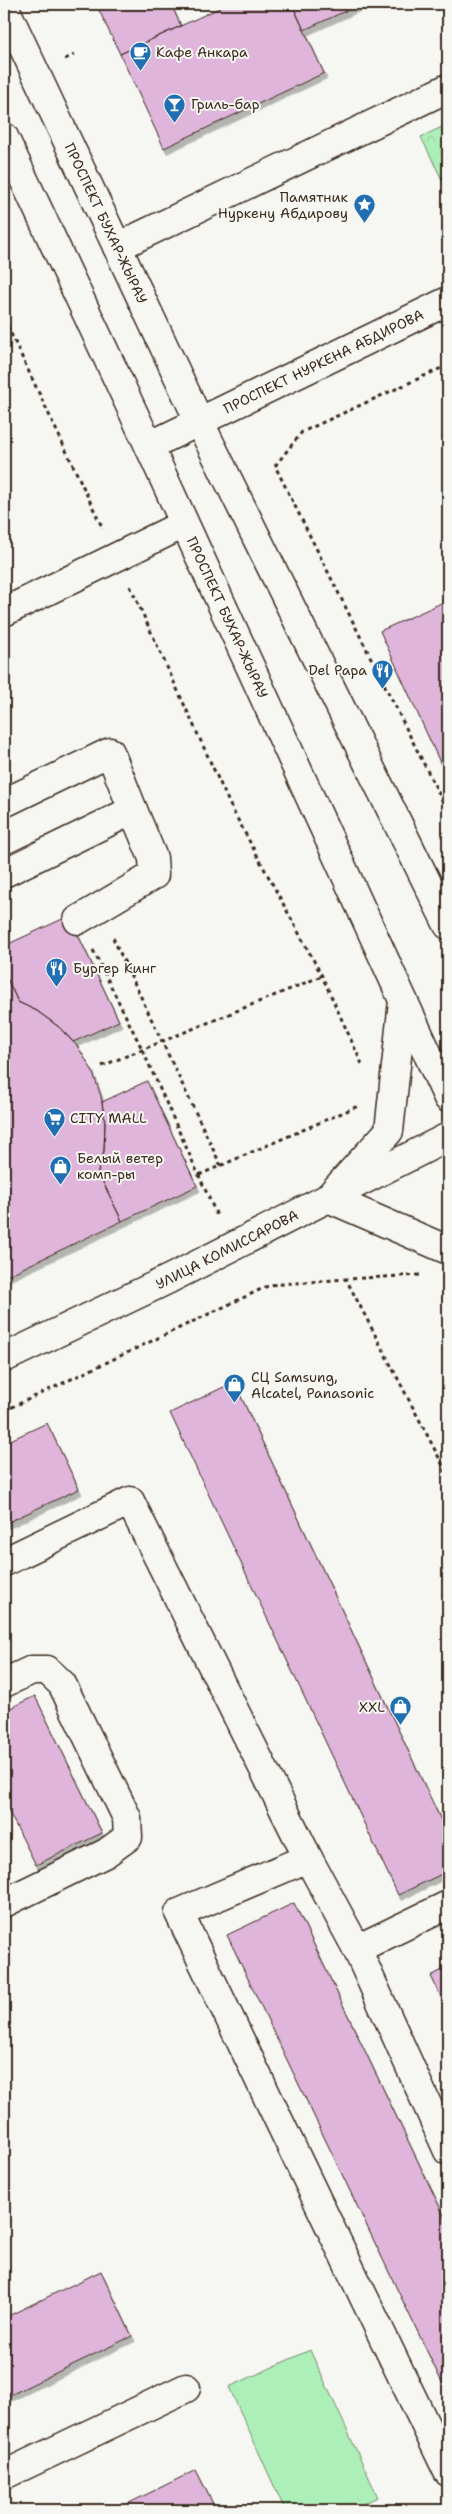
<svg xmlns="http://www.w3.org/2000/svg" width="452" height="2514" viewBox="0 0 452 2514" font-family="'Shantell Sans',sans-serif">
	<defs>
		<pattern id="park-crowns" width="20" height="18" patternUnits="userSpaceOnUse" patternTransform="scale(1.25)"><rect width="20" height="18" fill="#adefb8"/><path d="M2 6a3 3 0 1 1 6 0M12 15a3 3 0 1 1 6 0" fill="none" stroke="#96cd9e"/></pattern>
		<filter id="shadow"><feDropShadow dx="3" dy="5.5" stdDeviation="0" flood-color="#0004"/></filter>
	</defs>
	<rect width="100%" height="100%" fill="#f6f6f2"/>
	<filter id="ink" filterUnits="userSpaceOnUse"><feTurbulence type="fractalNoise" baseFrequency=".02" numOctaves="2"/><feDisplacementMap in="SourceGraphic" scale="10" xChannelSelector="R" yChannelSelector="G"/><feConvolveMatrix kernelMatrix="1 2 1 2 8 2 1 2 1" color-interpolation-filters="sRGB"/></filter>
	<g filter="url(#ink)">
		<!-- grass -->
		<path fill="#adefb8" stroke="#748c6b" d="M 310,2350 L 378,2497 L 349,2510 L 285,2510 L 229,2387 Z"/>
		<!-- park -->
		<path fill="url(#park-crowns)" stroke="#748c6b" d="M 448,124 L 448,192 L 421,137 Z"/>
		<!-- building -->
		<path fill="#dfb5db" stroke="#3b2a1e" filter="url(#shadow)" d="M 96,4 L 171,4 L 181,26 L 120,54 Z
			M 228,4 L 292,4 L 324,73 L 164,148 L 120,54 Z
			M 292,4 L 361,4 L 304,30 Z
			M 448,600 L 448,780 L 380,631 Z
			M 69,916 L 119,1021 L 73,1042 L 59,1027 L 37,1011 L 18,1002 L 4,972 L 4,946 Z
			M 4,972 L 18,1002 L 37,1011 L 59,1027 L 78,1047 L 92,1070 L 101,1096 L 105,1123 L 104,1151 L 98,1172 L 122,1221 L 4,1277 Z
			M 147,1081 L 197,1186 L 122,1221 L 98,1172 L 104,1151 L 105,1123 L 102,1102 Z
			M 234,1382 L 448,1835 L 448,1871 L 398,1895 L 170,1413 Z
			M 47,1423 L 79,1489 L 4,1524 L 4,1443 Z
			M 35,1696 L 102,1833 L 36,1865 L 4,1802 L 4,1711 Z
			M 294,1903 L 448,2224 L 448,2395 L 227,1935 Z
			M 448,1967 L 448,2012 L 431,1976 Z
			M 101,2271 L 132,2336 L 4,2398 L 4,2318 Z
			M 196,2470 L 216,2510 L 115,2510 Z"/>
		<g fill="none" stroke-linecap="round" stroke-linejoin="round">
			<defs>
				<g id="minor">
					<path d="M 117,247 L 448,88"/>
					<path d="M 4,612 L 184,524"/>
					<path d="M 4,803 L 110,752 L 133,810 L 4,873"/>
					<path d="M 78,920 L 154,875 L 153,858 L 133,810"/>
					<path id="s1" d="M 4,1358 L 169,1279 L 448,1137"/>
					<path d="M 4,1562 L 130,1501 L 308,1858 L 179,1913 L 448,2472"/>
					<path d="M 4,1683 L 32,1670 L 47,1670 L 62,1684 L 127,1818 L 128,1837 L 106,1853 L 4,1903"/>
					<path d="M 308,1858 L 357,1949"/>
					<path d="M 448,1905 L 357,1949 L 448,2151"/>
					<path d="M 4,2475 L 186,2388"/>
				</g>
				<g id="major">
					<path id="s2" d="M 4,6 L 199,421 L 448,925"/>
					<path id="s3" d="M 4,137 L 149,446 L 448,1098"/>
					<path id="s4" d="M 149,446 L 448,301"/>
					<path d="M 403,1001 L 389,1131 L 328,1198 L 448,1250"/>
				</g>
			</defs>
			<!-- minor casing -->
			<use href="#minor" stroke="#3b2a1e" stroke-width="31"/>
			<!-- major casing -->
			<use href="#major" stroke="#3b2a1e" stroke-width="31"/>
			<!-- path -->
			<path stroke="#3b2a1e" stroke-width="3" stroke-dasharray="4 4" stroke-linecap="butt" d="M 65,59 L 74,55
				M 442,179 L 448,175
				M 4,319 L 103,529
				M 448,365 L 302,432 L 275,466 L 448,812
				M 130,586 L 231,807 L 322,976 L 362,1064
				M 113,938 L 221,1166
				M 93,950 L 142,1049 L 218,1218
				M 102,1066 L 322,976
				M 199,1175 L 358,1106
				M 420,1275 L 346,1279 L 448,1475
				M 4,1411 L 270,1285 L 346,1279"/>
			<!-- minor -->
			<use href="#minor" stroke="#f6f6f2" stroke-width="28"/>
			<!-- major -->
			<use href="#major" stroke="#f6f6f2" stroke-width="28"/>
		</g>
	</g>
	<!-- icons -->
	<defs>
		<symbol id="cafe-pin" viewBox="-11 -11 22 30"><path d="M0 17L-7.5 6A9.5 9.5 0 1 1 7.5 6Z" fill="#1f6fb2" stroke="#f6f6f2"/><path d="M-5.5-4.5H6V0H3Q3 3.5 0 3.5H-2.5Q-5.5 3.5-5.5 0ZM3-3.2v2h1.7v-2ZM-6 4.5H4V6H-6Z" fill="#fff"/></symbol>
		<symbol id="bar-pin" viewBox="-11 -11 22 30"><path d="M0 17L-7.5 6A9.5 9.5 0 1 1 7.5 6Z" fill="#1f6fb2" stroke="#f6f6f2"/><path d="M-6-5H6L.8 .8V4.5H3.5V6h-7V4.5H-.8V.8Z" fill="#fff"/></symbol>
		<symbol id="sight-pin" viewBox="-11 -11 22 30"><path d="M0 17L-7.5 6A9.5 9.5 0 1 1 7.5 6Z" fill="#1f6fb2" stroke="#f6f6f2"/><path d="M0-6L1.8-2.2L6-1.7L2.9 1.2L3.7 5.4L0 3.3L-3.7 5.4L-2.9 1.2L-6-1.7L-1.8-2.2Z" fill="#fff"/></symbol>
		<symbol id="restaurant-pin" viewBox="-11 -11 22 30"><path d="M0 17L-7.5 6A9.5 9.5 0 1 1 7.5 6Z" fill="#1f6fb2" stroke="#f6f6f2"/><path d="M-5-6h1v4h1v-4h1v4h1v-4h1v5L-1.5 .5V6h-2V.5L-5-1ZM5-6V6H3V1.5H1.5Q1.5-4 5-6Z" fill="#fff"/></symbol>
		<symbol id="supermarket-pin" viewBox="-11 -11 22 30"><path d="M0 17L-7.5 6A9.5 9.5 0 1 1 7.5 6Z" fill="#1f6fb2" stroke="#f6f6f2"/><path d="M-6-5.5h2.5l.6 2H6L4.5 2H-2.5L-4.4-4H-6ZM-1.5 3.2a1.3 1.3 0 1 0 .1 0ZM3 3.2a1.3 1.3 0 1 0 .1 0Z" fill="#fff"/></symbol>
		<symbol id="shop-pin" viewBox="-11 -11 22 30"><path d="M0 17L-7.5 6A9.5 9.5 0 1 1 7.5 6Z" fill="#1f6fb2" stroke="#f6f6f2"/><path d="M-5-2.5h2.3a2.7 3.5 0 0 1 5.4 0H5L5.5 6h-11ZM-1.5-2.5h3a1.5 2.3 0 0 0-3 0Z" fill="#fff"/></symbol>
	</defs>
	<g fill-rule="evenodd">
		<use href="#cafe-pin" x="128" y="40" width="25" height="34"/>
		<use href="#bar-pin" x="162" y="92" width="25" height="34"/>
		<use href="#sight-pin" x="352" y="192" width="25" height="34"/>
		<use href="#restaurant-pin" x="370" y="658" width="25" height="34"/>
		<use href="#restaurant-pin" x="44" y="956" width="25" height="34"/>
		<use href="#supermarket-pin" x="42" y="1106" width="25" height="34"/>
		<use href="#shop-pin" x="48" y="1154" width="25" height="34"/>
		<use href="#shop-pin" x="222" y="1372" width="25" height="34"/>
		<use href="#shop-pin" x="388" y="1694" width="25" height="34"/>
	</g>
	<g text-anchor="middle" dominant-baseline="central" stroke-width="4" stroke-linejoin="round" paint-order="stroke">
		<!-- poi labels -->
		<g font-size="14" fill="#3b2a1e" stroke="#f6f6f2" text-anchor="start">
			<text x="156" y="52">Кафе Анкара</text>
			<text x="191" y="104">Гриль-бар</text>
			<text x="348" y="197" text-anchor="end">Памятник<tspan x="348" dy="16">Нуркену Абдирову</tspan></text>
			<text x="367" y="670" text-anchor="end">Del Papa</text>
			<text x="73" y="968">Бургер Кинг</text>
			<text x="70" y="1118">CITY MALL</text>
			<text x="77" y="1158">Белый ветер<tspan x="77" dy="16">комп-ры</tspan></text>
			<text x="251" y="1377">СЦ Samsung,<tspan x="251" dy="16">Alcatel, Panasonic</tspan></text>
			<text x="385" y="1707" text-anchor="end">XXL</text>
		</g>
		<!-- street labels -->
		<g font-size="14" fill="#3b2a1e" stroke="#f6f6f2">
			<text stroke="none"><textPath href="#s2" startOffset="240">ПРОСПЕКТ БУХАР-ЖЫРАУ</textPath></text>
			<text stroke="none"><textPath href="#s4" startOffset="194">ПРОСПЕКТ НУРКЕНА АБДИРОВА</textPath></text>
			<text stroke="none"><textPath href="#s3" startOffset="530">ПРОСПЕКТ БУХАР-ЖЫРАУ</textPath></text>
			<text stroke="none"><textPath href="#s1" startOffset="248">УЛИЦА КОМИССАРОВА</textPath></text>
		</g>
	</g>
	<!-- margin -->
	<rect width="452" height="2514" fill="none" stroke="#f6f6f2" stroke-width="20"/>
	<rect x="10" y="10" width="432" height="2494" fill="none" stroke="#3b2a1e" stroke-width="2" filter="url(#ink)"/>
</svg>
